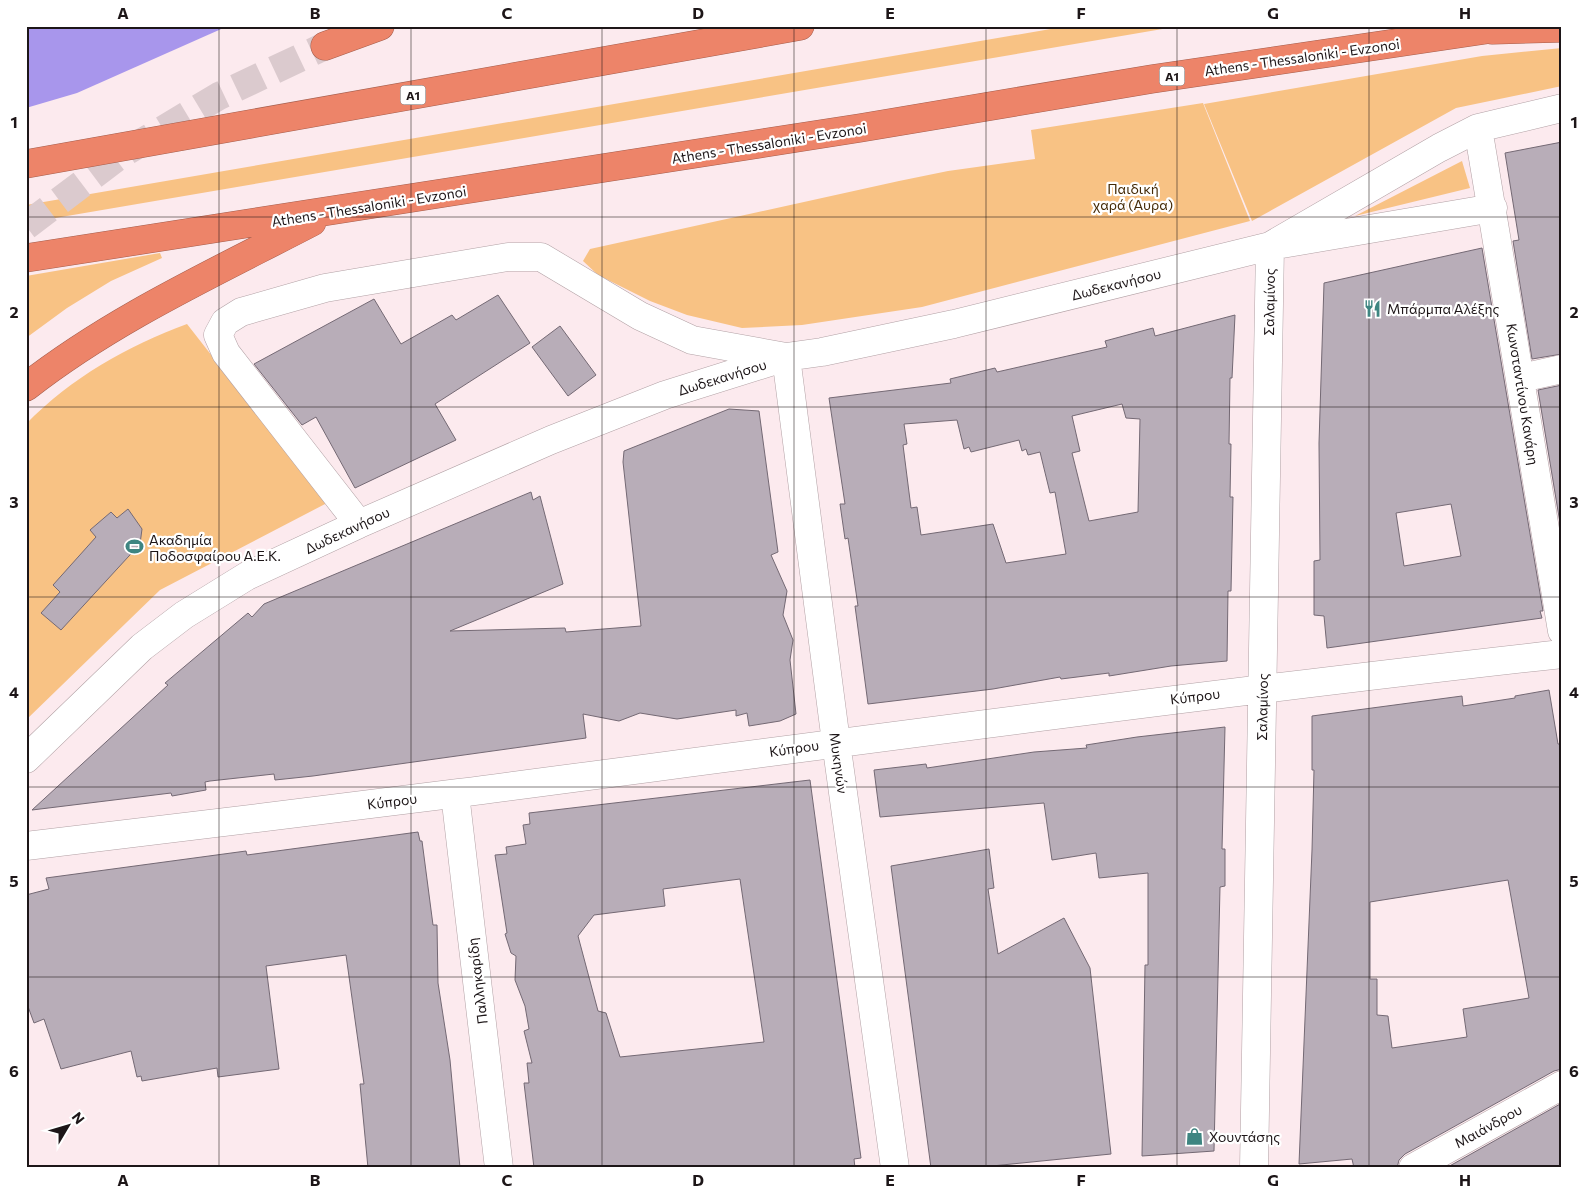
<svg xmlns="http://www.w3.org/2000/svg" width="1588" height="1194" viewBox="0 0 1588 1194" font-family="Commissioner,sans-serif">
	<rect width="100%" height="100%" fill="#fceaee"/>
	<!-- green -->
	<path fill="#f8c284" d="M 1068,26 L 1180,26 L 26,223 L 26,205 Z
		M 1562,48 L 1562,86 L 1456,108 L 1252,221 L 1204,104 L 1482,56 Z
		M 1203,103 L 1250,221 L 922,307 L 802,325 L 742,328 L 687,315 L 650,301 L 598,275 L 583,261 L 590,249 L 899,181 L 948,171 L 1035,159 L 1031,130 Z
		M 1462,161 L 1470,188 L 1355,216 Z
		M 160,253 L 162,258 L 111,281 L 67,308 L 26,338 L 26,276 Z
		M 187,324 L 327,503 L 160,590 L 26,720 L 26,424 C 71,378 127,346 187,324 Z"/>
	<!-- water -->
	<path fill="#a896ec" d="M 36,26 L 228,26 L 77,93 L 26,108 L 26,30 Z"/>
	<!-- building -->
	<path fill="#b8adb8" stroke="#746974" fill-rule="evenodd" d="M 1562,142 L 1562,354 L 1532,359 L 1513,241 L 1519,240 L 1505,153 Z
		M 1482,248 L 1543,611 L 1540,611 L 1542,618 L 1327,648 L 1324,616 L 1314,615 L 1314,561 L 1320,560 L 1319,443 L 1324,283 ZM 1451,504 L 1461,556 L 1404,566 L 1396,513 Z
		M 498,295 L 530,343 L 435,404 L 456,440 L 355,488 L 316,417 L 302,425 L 254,364 L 374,299 L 401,344 L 452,315 L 456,320 Z
		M 1235,315 L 1232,378 L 1230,378 L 1229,444 L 1231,444 L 1230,497 L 1233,497 L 1231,591 L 1228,591 L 1227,661 L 1171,666 L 1109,676 L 1109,673 L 1061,679 L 1060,677 L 993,689 L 868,704 L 855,606 L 858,606 L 848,538 L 845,539 L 840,504 L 845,504 L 829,398 L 951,383 L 950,379 L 995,368 L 997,372 L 1107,347 L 1105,341 L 1153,328 L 1155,336 ZM 1122,404 L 1126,418 L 1140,419 L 1138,512 L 1089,521 L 1072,453 L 1080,451 L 1072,416 ZM 957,420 L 964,449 L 969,447 L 971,452 L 1019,440 L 1022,451 L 1026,449 L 1028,455 L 1040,452 L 1050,493 L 1055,492 L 1066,554 L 1006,563 L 993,524 L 921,535 L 917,507 L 911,508 L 903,445 L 907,444 L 904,424 Z
		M 560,326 L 596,375 L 568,396 L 532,347 Z
		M 1562,385 L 1562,535 L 1538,390 Z
		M 729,409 L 759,411 L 778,552 L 771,555 L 787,591 L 783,615 L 793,640 L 790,660 L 796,714 L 780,721 L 749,726 L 747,713 L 736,716 L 736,710 L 677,719 L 640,713 L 619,721 L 583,714 L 586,738 L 313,776 L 275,780 L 274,774 L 210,781 L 205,782 L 206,790 L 172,796 L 171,793 L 32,810 L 168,685 L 165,683 L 248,613 L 252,617 L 264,604 L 531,492 L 533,500 L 540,496 L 563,584 L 450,631 L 565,628 L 566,632 L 641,626 L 623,462 L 624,451 Z
		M 128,509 L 142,529 L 140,544 L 61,630 L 41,613 L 60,592 L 53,585 L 96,537 L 90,530 L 111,512 L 117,518 Z
		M 1549,690 L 1558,744 L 1562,744 L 1562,1069 L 1554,1071 L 1405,1154 L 1399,1160 L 1397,1168 L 1354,1168 L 1352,1159 L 1299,1164 L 1312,850 L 1314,770 L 1312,770 L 1312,716 L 1462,696 L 1463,706 L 1515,698 L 1515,696 ZM 1508,880 L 1529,998 L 1463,1009 L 1467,1037 L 1392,1048 L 1388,1016 L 1377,1015 L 1377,979 L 1370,979 L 1370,902 Z
		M 1225,727 L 1222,849 L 1225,849 L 1225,886 L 1220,887 L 1214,1151 L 1142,1156 L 1145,965 L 1148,965 L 1148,873 L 1099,878 L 1096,853 L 1052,860 L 1044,803 L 880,817 L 874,770 L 926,764 L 927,768 L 1034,752 L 1087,748 L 1086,745 L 1137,737 Z
		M 810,780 L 861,1158 L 854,1159 L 855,1168 L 534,1168 L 524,1083 L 529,1083 L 527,1063 L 532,1063 L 524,1031 L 529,1029 L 525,1006 L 515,980 L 516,956 L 511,953 L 505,934 L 507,933 L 495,855 L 507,854 L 506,847 L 526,844 L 523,825 L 530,824 L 529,813 ZM 740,879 L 764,1042 L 620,1057 L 606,1013 L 598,1011 L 578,936 L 594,915 L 665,906 L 663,889 Z
		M 418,832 L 420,841 L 422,841 L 433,925 L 437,925 L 438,983 L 450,1060 L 460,1168 L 368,1168 L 360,1084 L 364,1084 L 346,955 L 266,966 L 279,1069 L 218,1077 L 217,1068 L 142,1081 L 141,1076 L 137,1077 L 131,1051 L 61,1069 L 44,1019 L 34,1023 L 26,1001 L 26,895 L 49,889 L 46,878 L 246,851 L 247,855 Z
		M 989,849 L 994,888 L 988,889 L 998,954 L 1064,918 L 1090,968 L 1111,1154 L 992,1166 L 993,1168 L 931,1168 L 891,866 Z
		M 1562,1103 L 1562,1168 L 1446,1168 Z"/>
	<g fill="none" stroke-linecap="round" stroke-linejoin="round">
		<!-- highway-tunnel -->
		<path stroke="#dbcace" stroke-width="28" stroke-dasharray="28 14" stroke-linecap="butt" d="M 26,226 L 119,156 L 219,96 L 325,46"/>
		<defs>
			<path id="minor" d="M 1478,128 L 1562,631
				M 1521,378 L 1562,369
				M 359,524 L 226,353 L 218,335 L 225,322 L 241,312 L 325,288 L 508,257 L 541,257 L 640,316 L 692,340 L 786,357 L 836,742 L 895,1168
				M 26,759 L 142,647 L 184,615 L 247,576 L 359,524 L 551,440 L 665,395 L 786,357 L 822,352 L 954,324 L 1270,246 L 1439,148 L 1478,128 L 1562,108
				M 455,794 L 499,1168
				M 26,846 C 170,828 315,812 459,793 C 826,745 1193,695 1562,654
				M 1254,1168 L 1270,246 L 1493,208
				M 1413,1168 L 1562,1085"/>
			<path id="highway" d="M 1492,30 L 1562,28
				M 325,46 L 380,26
				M 26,164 L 800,26
				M 26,258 L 860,128 L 1152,79 L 1511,26
				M 26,387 C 113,319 214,273 312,222"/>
		</defs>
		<!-- minor casing -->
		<use href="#minor" stroke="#b2a1a5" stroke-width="29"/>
		<!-- highway casing -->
		<use href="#highway" stroke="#a45e4d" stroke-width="29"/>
		<!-- minor -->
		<use href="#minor" stroke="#fff" stroke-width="28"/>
		<!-- highway -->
		<use href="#highway" stroke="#ed8469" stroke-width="28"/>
	</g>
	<!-- grid -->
	<path fill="none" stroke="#1d1618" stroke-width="1" stroke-opacity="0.55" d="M 219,26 L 219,1168M 411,26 L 411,1168M 602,26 L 602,1168M 794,26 L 794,1168M 986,26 L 986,1168M 1177,26 L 1177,1168M 1369,26 L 1369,1168M 26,217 L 1562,217M 26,407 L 1562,407M 26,597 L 1562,597M 26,787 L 1562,787M 26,977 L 1562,977"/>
	<!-- icons -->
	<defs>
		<symbol id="restaurant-bare" viewBox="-9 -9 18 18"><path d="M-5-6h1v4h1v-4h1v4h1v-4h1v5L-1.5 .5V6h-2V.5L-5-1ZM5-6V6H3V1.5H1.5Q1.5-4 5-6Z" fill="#3e8581" stroke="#fff" stroke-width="2.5" paint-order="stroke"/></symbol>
		<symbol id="stadium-bare" viewBox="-9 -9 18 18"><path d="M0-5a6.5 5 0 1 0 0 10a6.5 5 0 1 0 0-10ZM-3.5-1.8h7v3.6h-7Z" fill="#3e8581" stroke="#fff" stroke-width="2.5" paint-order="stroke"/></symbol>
		<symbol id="shop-bare" viewBox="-9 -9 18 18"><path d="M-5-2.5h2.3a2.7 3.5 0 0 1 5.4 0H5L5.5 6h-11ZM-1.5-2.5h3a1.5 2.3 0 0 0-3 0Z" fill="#3e8581" stroke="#fff" stroke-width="2.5" paint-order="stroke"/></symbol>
	</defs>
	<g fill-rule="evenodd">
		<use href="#restaurant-bare" x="1360" y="296" width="25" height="25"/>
		<use href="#stadium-bare" x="122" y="534" width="25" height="25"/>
		<use href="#shop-bare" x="1182" y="1124" width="25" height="25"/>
	</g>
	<g text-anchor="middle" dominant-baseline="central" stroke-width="4.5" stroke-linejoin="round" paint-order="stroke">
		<!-- shield labels -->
		<g fill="#fff" stroke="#615c5d" stroke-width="1">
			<rect x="1159.5" y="66.5" width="25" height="19" rx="4"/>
			<rect x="400.5" y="85.5" width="25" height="19" rx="4"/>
		</g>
		<g font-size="12" font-weight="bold" fill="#1d1618">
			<text x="1172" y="76">Α1</text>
			<text x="413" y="95">Α1</text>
		</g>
		<!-- street labels -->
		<g font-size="14" fill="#1d1618" stroke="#fff">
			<text transform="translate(1302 57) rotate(-8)">Athens - Thessaloniki - Evzonoi</text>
			<text transform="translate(769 143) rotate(-9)">Athens - Thessaloniki - Evzonoi</text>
			<text transform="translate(369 206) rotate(-9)">Athens - Thessaloniki - Evzonoi</text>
			<text transform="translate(1116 284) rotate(-14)">Δωδεκανήσου</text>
			<text transform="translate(1269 302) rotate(-89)">Σαλαμίνος</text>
			<text transform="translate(722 377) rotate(-17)">Δωδεκανήσου</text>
			<text transform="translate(1523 394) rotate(81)">Κωνσταντίνου Κανάρη</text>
			<text transform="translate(347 530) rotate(-25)">Δωδεκανήσου</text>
			<text transform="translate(1195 696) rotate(-7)">Κύπρου</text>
			<text transform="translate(1262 707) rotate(-89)">Σαλαμίνος</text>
			<text transform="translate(794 748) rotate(-8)">Κύπρου</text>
			<text transform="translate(839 763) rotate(82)">Μυκηνών</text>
			<text transform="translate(392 801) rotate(-7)">Κύπρου</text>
			<text transform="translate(477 981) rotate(-97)">Παλληκαρίδη</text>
			<text transform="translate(1488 1126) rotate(-29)">Μαιάνδρου</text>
		</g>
		<!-- park labels -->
		<g font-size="14" fill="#442a06" stroke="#fff">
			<text x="1133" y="188">Παιδική<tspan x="1133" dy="16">χαρά (Αυρα)</tspan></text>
		</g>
		<!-- poi labels -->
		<g font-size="14" fill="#1d1618" stroke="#fff" text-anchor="start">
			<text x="1387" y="308">Μπάρμπα Αλέξης</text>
			<text x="149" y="539">Ακαδημία<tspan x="149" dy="16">Ποδοσφαίρου Α.Ε.Κ.</tspan></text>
			<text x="1209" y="1136">Χουντάσης</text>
		</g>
	</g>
	<!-- border -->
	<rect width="1588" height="1194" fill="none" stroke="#ffffff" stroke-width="55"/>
	<!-- north arrow -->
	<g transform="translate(68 1126) rotate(52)" stroke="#ffffff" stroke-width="4" paint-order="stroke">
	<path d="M0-4L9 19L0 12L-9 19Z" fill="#1d1618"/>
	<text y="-8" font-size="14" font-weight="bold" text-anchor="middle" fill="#1d1618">N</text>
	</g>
	<rect x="28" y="28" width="1532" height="1138" fill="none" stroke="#1d1618" stroke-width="2"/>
	<g font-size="16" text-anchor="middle" font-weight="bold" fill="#1d1618">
		<text x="123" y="19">A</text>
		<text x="315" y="19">B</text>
		<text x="507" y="19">C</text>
		<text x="698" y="19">D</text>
		<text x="890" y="19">E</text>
		<text x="1081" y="19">F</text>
		<text x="1273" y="19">G</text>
		<text x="1465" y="19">H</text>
		<text x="14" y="128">1</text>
		<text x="1574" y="128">1</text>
		<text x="14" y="318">2</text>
		<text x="1574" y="318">2</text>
		<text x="14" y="508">3</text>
		<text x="1574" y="508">3</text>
		<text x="14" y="698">4</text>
		<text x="1574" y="698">4</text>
		<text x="14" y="887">5</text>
		<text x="1574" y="887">5</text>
		<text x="14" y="1077">6</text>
		<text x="1574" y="1077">6</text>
		<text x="123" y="1186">A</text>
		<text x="315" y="1186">B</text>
		<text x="507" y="1186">C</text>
		<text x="698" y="1186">D</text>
		<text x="890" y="1186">E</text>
		<text x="1081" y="1186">F</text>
		<text x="1273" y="1186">G</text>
		<text x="1465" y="1186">H</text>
	</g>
</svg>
